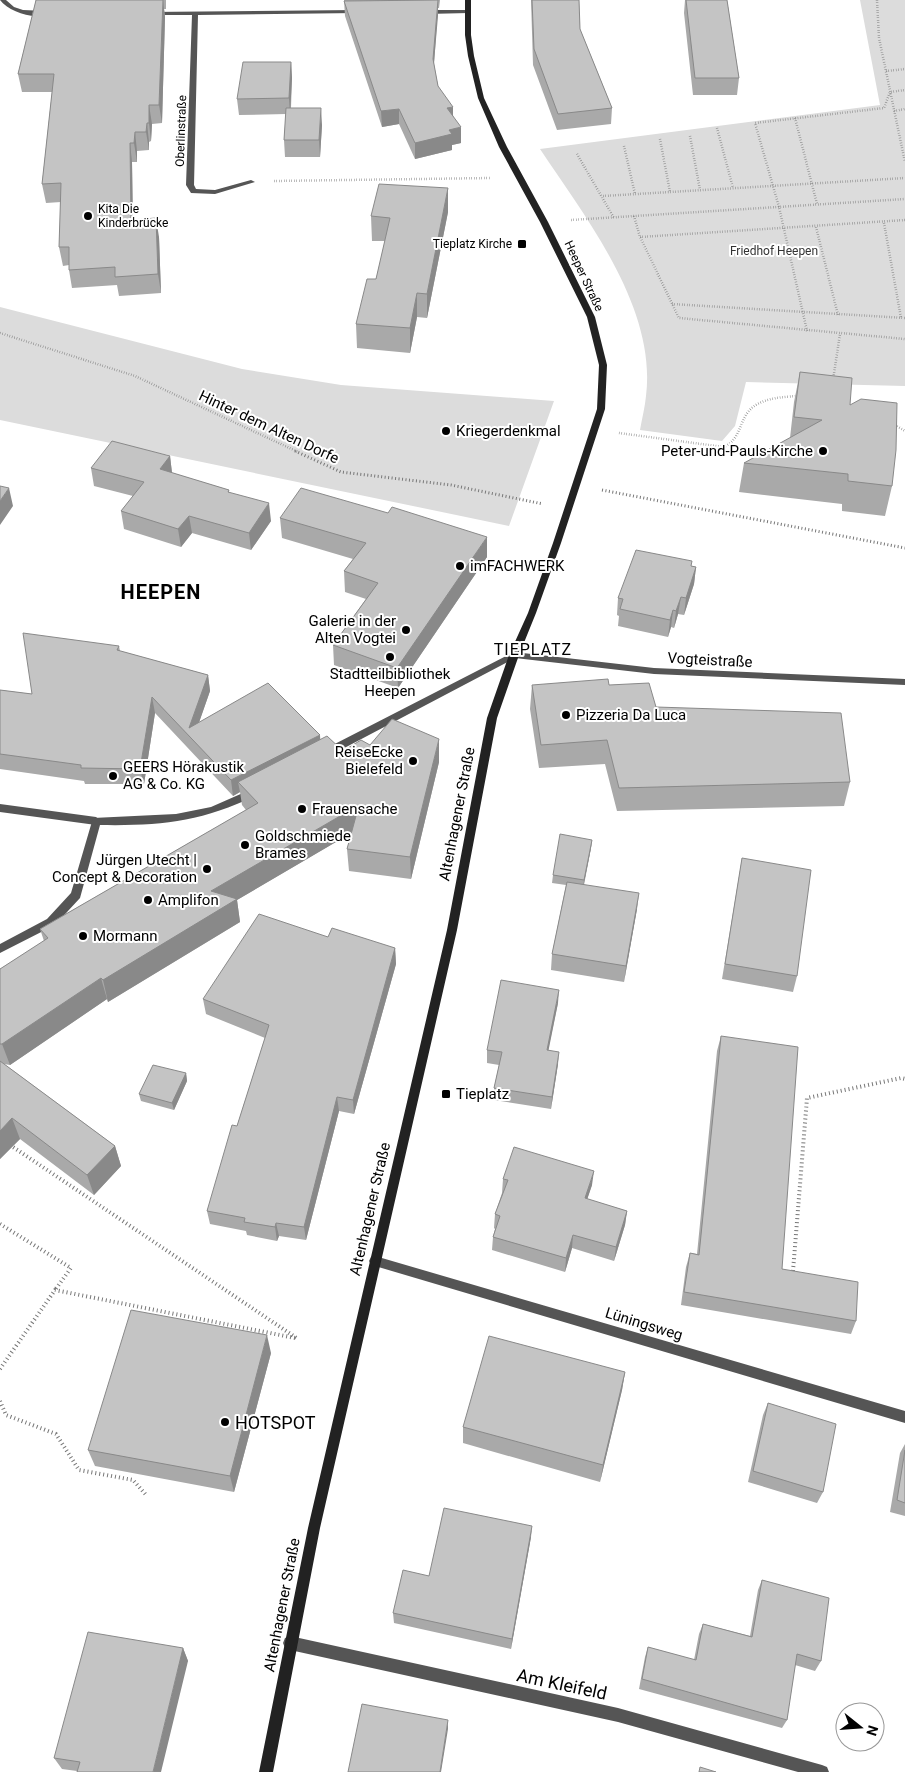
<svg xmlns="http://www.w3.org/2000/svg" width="905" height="1772" viewBox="0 0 905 1772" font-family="Roboto,sans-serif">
	<rect width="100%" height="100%" fill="#fff"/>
	<!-- green -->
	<path fill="#dcdcdc" d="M 860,0 L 905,0 L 905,386 L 746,382 L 735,426 L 722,441 L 640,430 C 642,418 645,407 646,396 C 657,308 586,218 540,149 L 880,105 Z
		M 0,307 L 242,369 L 341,385 L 554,401 L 509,526 L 0,420 Z"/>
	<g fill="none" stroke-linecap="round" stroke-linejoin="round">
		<!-- path-far2 -->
		<path stroke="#777" stroke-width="2.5" stroke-dasharray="0.5 2" stroke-linecap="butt" d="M 877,0 L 879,38 L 905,162
			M 886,71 L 905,69
			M 894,111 L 905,109
			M 795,118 L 817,204
			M 717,128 L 733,188
			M 690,136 L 700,190
			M 660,139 L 670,192
			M 624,146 L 635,194
			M 577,154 L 614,218
			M 274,181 L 491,178
			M 603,196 L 905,178
			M 634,216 L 640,237 L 679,318 L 905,339
			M 571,220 L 905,199
			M 884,223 L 901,318
			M 816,227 L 838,315
			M 640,237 L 905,220
			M 672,304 L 905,318
			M 807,331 L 779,207 L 755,123 L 884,108 L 890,92 L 905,90
			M 0,333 L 135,376 L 298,452
			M 833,380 L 840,334
			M 895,425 L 905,431
			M 619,433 L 724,447 C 740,439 739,424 748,412 C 759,398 782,397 797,396"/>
		<!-- path-far1 -->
		<path stroke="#777" stroke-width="3" stroke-dasharray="1 2.5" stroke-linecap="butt" d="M 295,451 L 341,472 L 451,485 L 543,504
			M 602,490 L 905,548"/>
		<!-- path -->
		<path stroke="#777" stroke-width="4" stroke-dasharray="1 3" stroke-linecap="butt" d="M 10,1145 L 298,1339
			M 0,1224 L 71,1268 L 55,1290
			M 793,1271 L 807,1098 L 901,1078 L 905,1079
			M 0,1369 L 55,1290 L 295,1338
			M 0,1401 L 6,1415 L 56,1434 L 79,1470 L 133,1480 L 147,1496"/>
		<!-- minor -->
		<path fill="#555" fill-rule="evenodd" d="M 0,0 L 6,0 L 14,7 L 23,10 L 46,11 L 49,13 C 36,21 9,12 0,0 Z
			M 356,10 L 358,11 L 358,13 L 198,15 L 194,185 L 196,189 L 215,190 L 251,180 L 255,182 L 215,194 L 191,193 L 186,185 L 192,15 L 151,15 L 149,14 L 149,12 Z
			M 467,10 L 469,11 L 469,13 L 426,14 L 423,12 L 426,10 Z
			M 0,804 L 96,817 L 101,821 L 96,825 L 0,812 Z
			M 375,1256 L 905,1411 L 905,1423 L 375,1266 L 371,1265 L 369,1261 L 371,1257 Z
			M 290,1636 L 618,1708 L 822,1765 L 827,1767 L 829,1772 L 798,1772 L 618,1722 L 290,1650 L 285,1648 L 283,1643 L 285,1638 Z"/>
		<!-- tertiary -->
		<path fill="#555" fill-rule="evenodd" d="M 514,652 L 654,668 L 905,679 L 905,685 L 654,674 L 515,658 L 331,755 L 328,756 L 323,752 L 325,749 Z
			M 252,789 L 255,790 L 257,793 L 255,796 C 201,822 159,826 100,825 L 80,898 L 55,925 L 0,953 L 0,944 L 47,919 L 71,893 L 93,818 L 176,814 L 211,807 Z"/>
		<!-- secondary -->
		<path fill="#222" fill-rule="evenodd" d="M 465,0 L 471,0 L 471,35 L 474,56 L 484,98 L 507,147 L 548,222 L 595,317 L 607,365 L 605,409 L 561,543 L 536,613 L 519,655 L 497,718 L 457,930 L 320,1528 L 273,1772 L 259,1772 L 308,1528 L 447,930 L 487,718 L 509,655 L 528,613 L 553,543 L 597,409 L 599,365 L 587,317 L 540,222 L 499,147 L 478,98 L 468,56 L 465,35 Z"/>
	</g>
	<!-- wall -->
	<path fill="#a9a9a9" d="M 36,0 L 166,0 L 166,9 L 164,9 L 165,17 L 162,123 L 152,124 L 151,141 L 149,142 L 149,150 L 137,151 L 137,162 L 132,162 L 133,220 L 159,237 L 161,293 L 119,296 L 117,285 L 72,288 L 69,270 L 69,265 L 63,266 L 59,247 L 61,202 L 46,203 L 42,184 L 52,92 L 22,92 L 18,74 Z
		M 344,0 L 440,0 L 439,8 L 438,8 L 434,64 L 438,86 L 453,115 L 461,143 L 452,145 L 452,150 L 415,159 L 399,124 L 382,127 L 345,16 Z
		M 531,0 L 579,0 L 580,29 L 612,108 L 611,124 L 557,130 L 533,65 Z
		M 685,0 L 727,0 L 739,78 L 737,95 L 693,95 L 684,13 Z
		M 291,62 L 292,78 L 291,108 L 322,125 L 320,157 L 285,157 L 284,140 L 286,114 L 239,115 L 237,99 Z
		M 448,188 L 448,212 L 427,318 L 417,317 L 410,353 L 357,348 L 356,324 L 376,279 L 385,241 L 372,241 L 371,216 Z
		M 800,372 L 850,405 L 892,486 L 885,516 L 842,511 L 842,504 L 739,492 L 744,463 L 790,438 L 794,402 Z
		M 170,456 L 172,473 L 229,490 L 229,492 L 271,521 L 251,550 L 192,533 L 181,547 L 124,529 L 121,511 L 133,496 L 94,486 L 91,468 Z
		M 280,518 L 487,557 L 398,688 L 334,665 L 333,645 L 366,599 L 345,592 L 344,571 L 353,559 L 282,538 Z
		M 692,566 L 696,567 L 694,584 L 684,615 L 678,614 L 674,628 L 671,627 L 668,637 L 618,626 L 619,616 L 617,615 L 618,598 Z
		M 119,646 L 120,651 L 208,675 L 210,691 L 199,722 L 320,735 L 320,739 L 343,751 L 370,745 L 439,762 L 411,879 L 349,871 L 347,849 L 351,833 L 237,900 L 240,922 L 108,1002 L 107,999 L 10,1065 L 4,1064 L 115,1146 L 121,1166 L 94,1195 L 20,1139 L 0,1159 L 0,969 L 44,941 L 40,929 L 246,810 L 242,805 L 240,792 L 233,796 L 155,713 L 144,784 L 85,784 L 84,781 L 0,769 L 0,690 L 32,694 Z
		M 532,685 L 609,685 L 656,707 L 850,782 L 844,806 L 617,811 L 605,764 L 539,768 L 530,709 Z
		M 592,840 L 591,848 L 584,885 L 637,909 L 624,982 L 551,970 L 552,954 L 566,885 L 552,883 L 553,875 Z
		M 742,858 L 797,976 L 793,992 L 722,979 Z
		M 328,937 L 395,948 L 396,964 L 354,1114 L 339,1111 L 306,1240 L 279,1236 L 277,1241 L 247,1235 L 246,1231 L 210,1224 L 207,1211 L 237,1126 L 265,1038 L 206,1014 L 203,999 Z
		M 558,1003 L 548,1050 L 558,1064 L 551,1109 L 494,1100 L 494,1088 L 499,1065 L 487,1063 L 487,1050 Z
		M 721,1036 L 782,1269 L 856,1321 L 851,1334 L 681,1305 L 686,1267 L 690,1253 L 697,1254 L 717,1051 Z
		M 186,1073 L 187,1081 L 174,1110 L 141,1101 L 139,1094 Z
		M 503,1179 L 592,1185 L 587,1199 L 627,1211 L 625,1225 L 614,1261 L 572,1248 L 565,1272 L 492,1250 L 493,1237 L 495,1229 L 494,1228 L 495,1214 L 502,1193 Z
		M 271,1353 L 234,1492 L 95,1466 L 88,1450 Z
		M 625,1372 L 622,1390 L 600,1482 L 463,1443 L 463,1427 Z
		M 768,1403 L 823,1492 L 817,1503 L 748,1482 L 763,1415 Z
		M 905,1444 L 905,1516 L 890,1512 L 900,1453 Z
		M 531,1537 L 511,1649 L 394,1623 L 393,1613 L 429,1576 Z
		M 762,1580 L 821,1661 L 815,1671 L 795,1665 L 787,1720 L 782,1728 L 639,1689 L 645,1657 L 648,1647 L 694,1660 L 699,1634 L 703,1624 L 750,1636 L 758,1590 Z
		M 183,1648 L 188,1661 L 77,1771 L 62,1769 L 54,1758 Z"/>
	<!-- shaded-wall -->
	<path fill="#898989" d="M 163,0 L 165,17 L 162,123 L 159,105 Z
		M 438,0 L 438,16 L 433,74 L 433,59 Z
		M 291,62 L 292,78 L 290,114 L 289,98 Z
		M 149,105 L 152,124 L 151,141 L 149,123 Z
		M 453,107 L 453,123 L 447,108 Z
		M 321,108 L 322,125 L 320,157 L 319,140 Z
		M 399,109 L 399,124 L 382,127 L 381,111 Z
		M 147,123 L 149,142 L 149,150 L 146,132 Z
		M 461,127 L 461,143 L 452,145 L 452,150 L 415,159 L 415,143 L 449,130 Z
		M 135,132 L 137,151 L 137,162 L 134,143 Z
		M 130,143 L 132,162 L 133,238 L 131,220 Z
		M 448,188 L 448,212 L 427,318 L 427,294 Z
		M 156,218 L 159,237 L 161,293 L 158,274 Z
		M 417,293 L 417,317 L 410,353 L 410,328 Z
		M 170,456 L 172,473 L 160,469 Z
		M 9,488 L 13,506 L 0,525 L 0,501 Z
		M 269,503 L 271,521 L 251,550 L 249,533 Z
		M 189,516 L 192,533 L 181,547 L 178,529 Z
		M 487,537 L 487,557 L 398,688 L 397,668 Z
		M 696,567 L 694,584 L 684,615 L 686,598 Z
		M 681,597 L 678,614 L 674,628 L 676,611 Z
		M 673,610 L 671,627 L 668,637 L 670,620 Z
		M 208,675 L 210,691 L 193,740 L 189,728 Z
		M 152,697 L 155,713 L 144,784 L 140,769 Z
		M 320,735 L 321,751 L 238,782 L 240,792 L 233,796 L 231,780 Z
		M 439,739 L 439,762 L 411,879 L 410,857 Z
		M 359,805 L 360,828 L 237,900 L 240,922 L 108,1002 L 103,980 L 211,891 Z
		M 592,840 L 591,848 L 583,888 L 584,880 Z
		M 639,893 L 637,909 L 624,982 L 626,966 Z
		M 395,948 L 396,964 L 354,1114 L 353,1100 Z
		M 101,978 L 107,999 L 10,1065 L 2,1044 Z
		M 559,990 L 558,1003 L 546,1063 L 547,1050 Z
		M 559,1052 L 558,1064 L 551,1109 L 552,1097 Z
		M 186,1073 L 187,1081 L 174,1110 L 172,1103 Z
		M 337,1097 L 339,1111 L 306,1240 L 304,1227 Z
		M 12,1118 L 20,1139 L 0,1159 L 0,1131 Z
		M 115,1146 L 121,1166 L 94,1195 L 87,1175 Z
		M 594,1171 L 592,1185 L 583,1212 L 585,1198 Z
		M 627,1211 L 625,1225 L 614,1261 L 616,1247 Z
		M 276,1223 L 279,1236 L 277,1241 L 275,1227 Z
		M 573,1235 L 572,1248 L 565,1272 L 566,1258 Z
		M 267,1335 L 271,1353 L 234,1492 L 230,1476 Z
		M 625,1372 L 622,1390 L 600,1482 L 603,1465 Z
		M 532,1526 L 531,1537 L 511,1649 L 512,1639 Z
		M 183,1648 L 188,1661 L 161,1772 L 153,1772 Z
		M 448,1720 L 448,1729 L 441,1772 L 440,1772 Z"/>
	<!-- building -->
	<path fill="#c4c4c4" stroke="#898989" d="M 36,0 L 163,0 L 159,105 L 149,105 L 149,123 L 147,123 L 146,132 L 135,132 L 134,143 L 130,143 L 131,220 L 156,218 L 158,274 L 115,277 L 115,267 L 69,270 L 69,247 L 59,247 L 61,183 L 42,184 L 54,74 L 18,74 Z
		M 438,0 L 433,59 L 438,86 L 453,107 L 447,108 L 461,127 L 449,130 L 452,134 L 415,143 L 399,109 L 381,111 L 344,1 Z
		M 532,0 L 579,0 L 580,29 L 612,108 L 558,114 L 534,49 Z
		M 686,0 L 727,0 L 739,78 L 695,78 Z
		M 243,62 L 291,62 L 289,98 L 237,99 Z
		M 286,108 L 321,108 L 319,140 L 284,140 Z
		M 379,184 L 448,188 L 427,294 L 417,293 L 410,328 L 356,324 L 367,279 L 376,279 L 390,218 L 371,216 Z
		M 800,372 L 852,378 L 850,405 L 861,399 L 897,403 L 896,450 L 892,486 L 848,481 L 848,474 L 744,463 L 822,420 L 794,417 Z
		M 112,441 L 170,456 L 160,469 L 229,490 L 228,492 L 269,503 L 249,533 L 189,516 L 178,529 L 121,511 L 144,482 L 91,468 Z
		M 0,486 L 9,488 L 0,501 Z
		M 301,488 L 388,513 L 392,507 L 487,537 L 397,668 L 333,645 L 378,583 L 344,571 L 366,543 L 280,518 Z
		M 636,550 L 692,561 L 691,566 L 696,567 L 686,598 L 681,597 L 676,611 L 673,610 L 670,620 L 620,609 L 623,599 L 618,598 Z
		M 23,633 L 119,646 L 117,650 L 208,675 L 189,728 L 268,683 L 320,735 L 231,780 L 152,697 L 140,769 L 81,768 L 81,765 L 0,754 L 0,690 L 32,694 Z
		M 608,679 L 609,685 L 649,683 L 656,707 L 841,713 L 850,782 L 619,788 L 607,740 L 541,745 L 532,685 Z
		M 392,719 L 439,739 L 410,857 L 347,849 L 359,805 L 211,891 L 237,899 L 103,980 L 101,978 L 2,1044 L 0,1044 L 0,969 L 48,938 L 40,929 L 258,803 L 238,782 L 327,736 L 343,751 L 361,740 L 370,745 Z
		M 560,834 L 592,840 L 584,880 L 553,875 Z
		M 742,858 L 811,870 L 797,976 L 725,964 Z
		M 567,882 L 639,893 L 626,966 L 552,954 Z
		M 259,914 L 328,937 L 332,928 L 395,948 L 353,1100 L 337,1097 L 304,1227 L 276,1223 L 275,1227 L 244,1222 L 245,1218 L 207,1211 L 232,1125 L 237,1126 L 269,1025 L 203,999 Z
		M 501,980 L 559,990 L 547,1050 L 559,1052 L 552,1097 L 494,1088 L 502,1052 L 487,1050 Z
		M 721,1036 L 798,1047 L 782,1269 L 858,1282 L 856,1321 L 684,1292 L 690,1253 L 699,1255 Z
		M 0,1061 L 115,1146 L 87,1175 L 12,1118 L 0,1131 Z
		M 153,1065 L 186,1073 L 172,1103 L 139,1094 Z
		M 514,1147 L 594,1171 L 585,1198 L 627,1211 L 616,1247 L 573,1235 L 566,1258 L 493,1237 L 500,1216 L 495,1214 L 508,1180 L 503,1179 Z
		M 131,1310 L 267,1335 L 230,1476 L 88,1450 Z
		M 489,1336 L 625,1372 L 603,1465 L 463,1427 Z
		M 768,1403 L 836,1424 L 823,1492 L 753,1471 Z
		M 905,1450 L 905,1503 L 897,1500 Z
		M 444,1508 L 532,1526 L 512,1639 L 393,1613 L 403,1570 L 429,1576 Z
		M 762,1580 L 829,1598 L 821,1661 L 797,1654 L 787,1720 L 642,1679 L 648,1647 L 696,1660 L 703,1624 L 752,1637 Z
		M 88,1632 L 183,1648 L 153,1772 L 77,1772 L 80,1762 L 54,1758 Z
		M 362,1704 L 448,1720 L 440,1772 L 348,1772 Z
		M 700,1767 L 716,1772 L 699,1772 Z"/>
	<!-- markers -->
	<g fill="#000" stroke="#fff" stroke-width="2">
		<circle cx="88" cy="216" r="5"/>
		<rect x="517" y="239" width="10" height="10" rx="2.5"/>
		<circle cx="446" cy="431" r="5"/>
		<circle cx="823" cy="451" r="5"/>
		<circle cx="460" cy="566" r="5"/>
		<circle cx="406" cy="630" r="5"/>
		<circle cx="390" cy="657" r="5"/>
		<circle cx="566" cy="715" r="5"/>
		<circle cx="413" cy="761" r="5"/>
		<circle cx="113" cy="776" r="5"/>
		<circle cx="302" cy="809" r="5"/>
		<circle cx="245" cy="845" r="5"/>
		<circle cx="207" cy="869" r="5"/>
		<circle cx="148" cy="900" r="5"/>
		<circle cx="83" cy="936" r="5"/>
		<rect x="441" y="1089" width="10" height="10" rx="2.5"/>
		<circle cx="225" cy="1422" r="5"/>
	</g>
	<g text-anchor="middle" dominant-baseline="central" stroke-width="4" stroke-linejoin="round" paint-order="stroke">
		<!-- far-street labels -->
		<g font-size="12" fill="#000" stroke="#fff">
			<text transform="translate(181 131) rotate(-88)">Oberlinstraße</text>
			<text transform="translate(584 276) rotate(65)">Heeper Straße</text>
		</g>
		<!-- far-poi labels -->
		<g font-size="12" fill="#000" stroke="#fff" text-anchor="start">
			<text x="98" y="209">Kita Die<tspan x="98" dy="14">Kinderbrücke</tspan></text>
			<text x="512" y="244" text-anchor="end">Tieplatz Kirche</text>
		</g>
		<!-- far-park labels -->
		<g font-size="12" fill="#333" stroke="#fff">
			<text x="774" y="251">Friedhof Heepen</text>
		</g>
		<!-- street labels -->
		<g font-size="15" fill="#000" stroke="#fff">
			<text transform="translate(269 427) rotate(25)">Hinter dem Alten Dorfe</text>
			<text transform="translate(710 660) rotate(3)">Vogteistraße</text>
			<text transform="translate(457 814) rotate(-79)">Altenhagener Straße</text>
			<text transform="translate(370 1209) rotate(-77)">Altenhagener Straße</text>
			<text transform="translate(644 1324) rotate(17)">Lüningsweg</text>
			<text transform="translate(282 1605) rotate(-79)">Altenhagener Straße</text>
		</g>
		<!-- poi labels -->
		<g font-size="15" fill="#000" stroke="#fff" text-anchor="start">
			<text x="456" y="431">Kriegerdenkmal</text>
			<text x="813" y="451" text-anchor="end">Peter-und-Pauls-Kirche</text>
			<text x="470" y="566">imFACHWERK</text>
			<text x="396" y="621" text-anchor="end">Galerie in der<tspan x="396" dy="17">Alten Vogtei</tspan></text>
			<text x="390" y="674" text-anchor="middle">Stadtteilbibliothek<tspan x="390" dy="17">Heepen</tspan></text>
			<text x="576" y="715">Pizzeria Da Luca</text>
			<text x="403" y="752" text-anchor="end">ReiseEcke<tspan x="403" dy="17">Bielefeld</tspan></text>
			<text x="123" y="767">GEERS Hörakustik<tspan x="123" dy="17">AG &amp; Co. KG</tspan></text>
			<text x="312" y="809">Frauensache</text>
			<text x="255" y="836">Goldschmiede<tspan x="255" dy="17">Brames</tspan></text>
			<text x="197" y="860" text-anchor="end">Jürgen Utecht |<tspan x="197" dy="17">Concept &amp; Decoration</tspan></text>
			<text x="158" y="900">Amplifon</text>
			<text x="93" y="936">Mormann</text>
			<text x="456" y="1094">Tieplatz</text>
		</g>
		<!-- neighbourhood labels -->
		<g font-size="16" letter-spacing="1" fill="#000" stroke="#fff">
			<text x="533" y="649">TIEPLATZ</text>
		</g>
		<!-- near-poi labels -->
		<g font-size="18" fill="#000" stroke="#fff" text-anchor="start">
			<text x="235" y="1422">HOTSPOT</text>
		</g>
		<!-- near-street labels -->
		<g font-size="18" fill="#000" stroke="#fff">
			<text transform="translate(562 1684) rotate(12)">Am Kleifeld</text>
		</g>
		<!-- district labels -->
		<g font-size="20" font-weight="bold" letter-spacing="1" fill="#000" stroke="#fff">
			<text x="161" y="592">HEEPEN</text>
		</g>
	</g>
	<!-- north arrow -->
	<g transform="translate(860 1727) rotate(107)"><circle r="24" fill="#ffffff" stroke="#999999"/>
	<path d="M0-4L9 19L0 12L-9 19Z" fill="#000000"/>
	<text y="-8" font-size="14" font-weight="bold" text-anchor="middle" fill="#000000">N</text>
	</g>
</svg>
